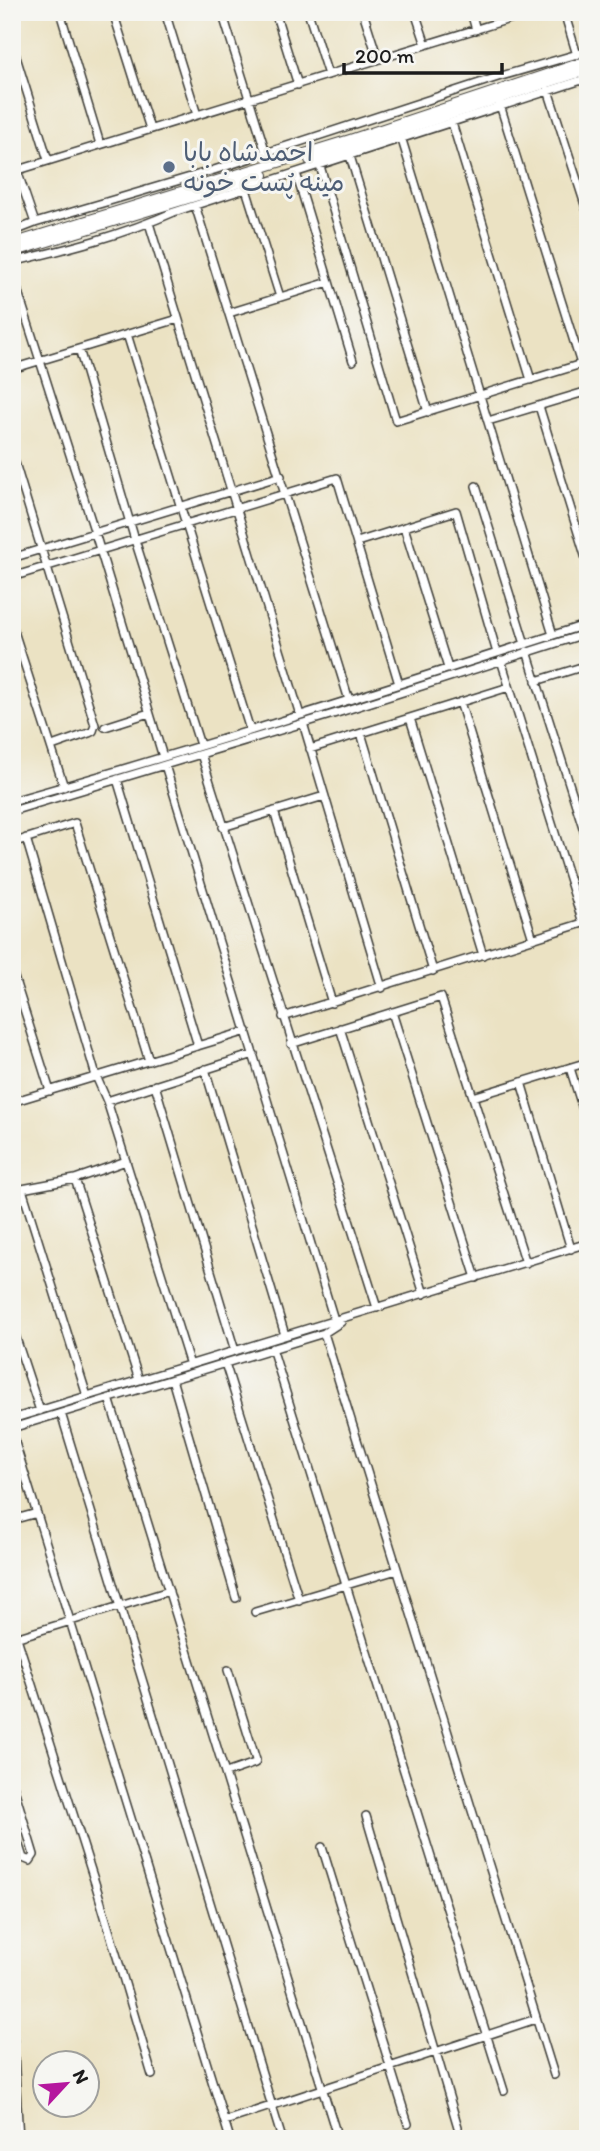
<svg xmlns="http://www.w3.org/2000/svg" width="600" height="2151" viewBox="0 0 600 2151" font-family="Itim,'Playpen Sans Arabic',sans-serif">
	<rect width="100%" height="100%" fill="#f6f6f2"/>
	<filter id="ink" filterUnits="userSpaceOnUse"><feTurbulence type="fractalNoise" baseFrequency=".0143" numOctaves="2"/><feDisplacementMap in="SourceGraphic" scale="14" xChannelSelector="R" yChannelSelector="G"/><feConvolveMatrix kernelMatrix="1 2 1 2 8 2 1 2 1" color-interpolation-filters="sRGB"/></filter>
	<filter id="wash" filterUnits="userSpaceOnUse"><feTurbulence type="fractalNoise" baseFrequency=".00686" numOctaves="4" result="noise"/><feDisplacementMap in="SourceGraphic" scale="28" xChannelSelector="R" yChannelSelector="G"/><feGaussianBlur stdDeviation="1.57" result="paint"/><feColorMatrix in="noise" values="0 0 0 0 0 0 0 0 0 0 0 0 0 0 0 0 0 1.4 0 .05"/><feComposite in="paint" operator="in"/></filter>
	<g filter="url(#wash)">
		<rect width="100%" height="100%" fill="#ebe2c3"/>
	</g>
	<g filter="url(#ink)">
		<g fill="none" stroke-linecap="round" stroke-linejoin="round">
			<defs>
				<path id="minor" d="M 60,12 L 100,144
					M 113,12 L 150,129
					M 165,12 L 197,115
					M 222,12 L 266,153
					M 275,12 L 298,85
					M 308,12 L 328,75
					M 363,12 L 378,59
					M 415,12 L 426,45
					M 471,12 L 476,30
					M 564,12 L 577,55
					M 12,44 L 48,160
					M 548,90 L 588,214
					M 500,105 L 581,364
					M 452,123 L 531,380
					M 402,140 L 553,635
					M 12,156 L 35,223
					M 350,156 L 428,412
					M 320,166 L 396,421 L 588,362
					M 12,172 L 532,12
					M 296,173 L 353,361
					M 246,189 L 280,297
					M 195,205 L 349,700
					M 149,223 L 300,715
					M 12,232 L 35,223 L 214,170 L 498,77 L 588,51
					M 12,262 C 67,249 123,235 174,212 L 588,78
					M 12,273 L 95,533 L 163,757
					M 229,313 L 329,282
					M 127,334 L 250,730
					M 79,349 L 135,540 L 200,745
					M 12,369 L 178,319
					M 539,406 L 588,565
					M 488,421 L 588,391
					M 12,453 L 95,725 L 93,731 L 89,733 L 52,746
					M 476,486 L 525,644
					M 404,527 L 448,668
					M 357,542 L 456,511 L 497,653
					M 12,558 L 281,476
					M 12,577 L 337,478 L 399,684
					M 12,625 L 64,787
					M 527,651 L 588,843
					M 536,681 L 588,665
					M 460,702 L 533,939
					M 410,718 L 483,955
					M 303,723 L 382,988
					M 105,727 L 149,713
					M 361,733 L 433,971
					M 310,749 L 509,687
					M 201,754 L 377,1308
					M 165,765 L 335,1323
					M 117,779 L 198,1046
					M 12,801 C 205,747 397,685 588,624
					M 12,811 L 340,712 L 588,633
					M 274,811 L 332,1003
					M 223,827 L 324,796
					M 26,838 L 96,1076 L 107,1101 L 190,1365
					M 12,843 L 75,823 L 149,1061
					M 12,971 L 50,1091
					M 392,1012 L 476,1278
					M 283,1017 L 583,923 L 501,660
					M 340,1028 L 424,1294
					M 291,1044 L 441,997 L 526,1263
					M 570,1068 L 588,1125
					M 205,1069 L 285,1335
					M 521,1082 L 571,1249
					M 155,1085 L 235,1351
					M 473,1097 L 588,1062
					M 107,1101 L 254,1054
					M 12,1102 L 247,1031
					M 75,1179 L 139,1380
					M 12,1326 L 40,1411
					M 324,1333 L 554,2075
					M 272,1348 L 504,2091
					M 225,1363 L 299,1600
					M 172,1379 L 236,1598
					M 87,1396 L 22,1189 L 75,1179 L 126,1161
					M 109,1398 L 338,2139
					M 61,1413 L 282,2139
					M 12,1419 L 588,1243
					M 12,1428 L 324,1333 L 341,1322
					M 12,1433 L 230,2139
					M 12,1520 L 37,1513
					M 255,1612 L 397,1570
					M 12,1622 L 96,1886 L 152,2075
					M 12,1639 L 169,1591
					M 226,1773 L 255,1763 L 256,1760 L 228,1670
					M 12,1782 L 34,1855 L 30,1861 L 23,1858 L 12,1824
					M 366,1816 L 458,2127
					M 322,1847 L 408,2124
					M 12,2020 L 19,2139
					M 225,2121 L 536,2019"/>
				<path id="highway" d="M 310,160 L 588,69
					M 12,244 L 350,140 L 588,61
					M 12,252 L 263,175"/>
			</defs>
			<!-- minor casing -->
			<use href="#minor" stroke="#3b3a35" stroke-width="10"/>
			<!-- highway casing -->
			<use href="#highway" stroke="#3b3a35" stroke-width="12"/>
			<!-- minor -->
			<use href="#minor" stroke="#fff" stroke-width="7"/>
			<!-- highway -->
			<use href="#highway" stroke="#fff" stroke-width="10"/>
		</g>
	</g>
	<!-- markers -->
	<circle fill="#5c6f8a" stroke="#f6f6f2" stroke-width="2.5" cx="169" cy="167" r="7"/>
	<g text-anchor="middle" dominant-baseline="central" stroke-width="6" stroke-linejoin="round" paint-order="stroke">
		<!-- service labels -->
		<g font-size="26" fill="#4e5e75" stroke="#f6f6f2" text-anchor="start">
			<text x="183" y="152">احمدشاه بابا<tspan x="183" dy="30">مینه پُست خونه</tspan></text>
		</g>
	</g>
	<!-- margin -->
	<rect width="600" height="2151" fill="none" stroke="#f6f6f2" stroke-width="42"/>
	<!-- north arrow -->
	<g transform="translate(66 2084) rotate(64)"><circle r="33" fill="#f6f6f2" stroke="#9f9f9c" stroke-width="2"/>
	<path d="M0-5L12 26L0 18L-12 26Z" fill="#b5179e"/>
	<text y="-10" font-size="19" font-weight="bold" text-anchor="middle" fill="#1c1c1c">N</text>
	</g>
	<!-- scale -->
	<path d="M344 63v10h158v-10" fill="none" stroke="#1c1c1c" stroke-width="3.5"/>
	<text x="355" y="63" font-size="21" fill="#1c1c1c" stroke="#f6f6f2" stroke-width="5" paint-order="stroke">200 m</text>
</svg>
